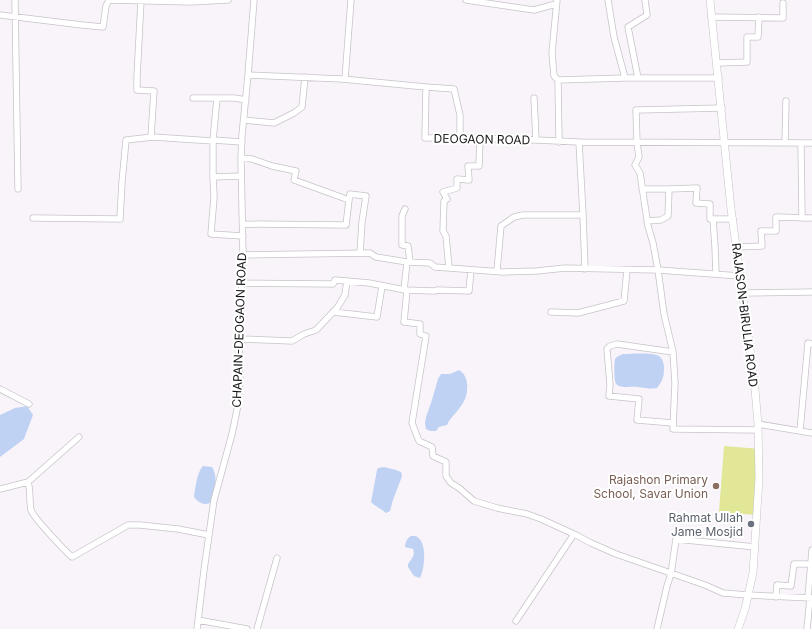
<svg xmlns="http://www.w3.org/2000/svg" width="812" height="629" viewBox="0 0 812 629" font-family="Inter,sans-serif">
	<rect width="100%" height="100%" fill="#f8f4fa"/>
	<!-- green -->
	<path fill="#e1e796" d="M 724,446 L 761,449 L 755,515 L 719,512 Z"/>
	<!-- water -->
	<path fill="#c0d2f3" d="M 623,354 C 632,354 651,352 659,356 C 662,358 664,363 664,367 C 664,377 663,380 657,388 C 648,389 646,388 638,387 C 632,386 621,389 616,384 C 614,380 614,363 615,359 C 617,356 621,355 623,354 Z
		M 459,370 C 464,373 466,377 467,383 C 469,401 459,408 449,421 L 447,425 L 439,427 L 436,431 L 430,431 L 426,429 L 425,423 L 426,417 L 431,403 L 438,379 L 441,374 L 450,374 Z
		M 27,406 L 33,415 L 24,439 L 0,457 L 0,415 L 15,408 Z
		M 203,466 L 212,467 C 219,478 214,491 210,503 C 204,506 198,502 194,497 C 195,489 197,472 203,466 Z
		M 384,467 L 396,470 L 401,472 L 402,475 L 401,479 L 393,500 L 390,511 L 386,513 C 383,510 373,505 371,502 L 377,470 L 378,468 Z
		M 411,536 L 416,536 C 419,538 421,540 422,543 C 426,552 424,570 420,578 L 414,576 L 408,567 L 408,564 C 411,559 416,555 413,549 L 405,547 C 405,543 407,538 411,536 Z"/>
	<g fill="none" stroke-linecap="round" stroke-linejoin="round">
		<defs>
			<path id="minor" d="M 15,0 L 18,189
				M 141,0 L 137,77 L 137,90 L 154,91 L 151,137
				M 254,0 L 248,75 L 342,79 L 426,87 L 425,138 L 469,138 L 536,140 L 579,142 L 812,143
				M 466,0 L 534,10 L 556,4
				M 557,0 L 552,53 L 554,76 L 558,80
				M 608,0 L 614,37 L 625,78
				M 0,15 L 82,25 L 103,27 L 106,6 L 109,0 L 191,2 L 228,0
				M 711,17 L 783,18 L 783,3
				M 717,63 L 747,62 L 747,37 L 758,37 L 759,17
				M 638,78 L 628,27 L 647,15 L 645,0
				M 345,79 L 351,0
				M 426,87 L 454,89 L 460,115 L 460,138
				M 193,98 L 234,98 L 246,100
				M 534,98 L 536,140
				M 722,108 L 636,110 L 637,143 L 639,157 L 635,165 L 640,173 L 648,226 L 653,243 L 658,270 L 664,314 L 673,352 L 675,383 L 673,429 L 758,430
				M 244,120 L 274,123 L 294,113 L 302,107 L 305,77
				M 213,140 L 217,98
				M 559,142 L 558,80 L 625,78 L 719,78
				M 785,143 L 786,101
				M 801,143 L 802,218
				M 241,158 L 252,159 L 272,166 L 296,171 L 294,180 L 349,200 L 346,225 L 243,224
				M 241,176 L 213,177 L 214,197 L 211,234 L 243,236
				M 213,177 L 213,140 L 242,142
				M 642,189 L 669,189
				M 349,200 L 350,194 L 366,196 L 362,222 L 360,253
				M 405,209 L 402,216 L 402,245 L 408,246 L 410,262
				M 583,215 L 585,269
				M 33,218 L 120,219 L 122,182 L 126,140 L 153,137 L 213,141
				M 713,219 L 715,247 L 716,274
				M 647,221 L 661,220 L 668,216 L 669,189 L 697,188 L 696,203 L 710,204 L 710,219 L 733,219
				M 736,247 L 762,246 L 761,231 L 776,231 L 776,217 L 812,218
				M 243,255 L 370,253 L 376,257 L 407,262 L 430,263 L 435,267 L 503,272 L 537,271 L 565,268 L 658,270 L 740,276
				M 449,268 L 446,236 L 443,231 L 444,201 L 447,199 L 443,192 L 457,188 L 457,179 L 469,180 L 468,166 L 479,166 L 480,138
				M 497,271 L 501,226 L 514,217 L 523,215 L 583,215 L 579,142
				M 242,283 L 333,284 L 335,280 L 369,283 L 405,290 L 435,291 L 437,290 L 469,291 L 471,270
				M 404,290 L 407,262
				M 407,290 L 404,322 L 420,324 L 420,334 L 426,336 L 412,423 L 419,441 L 432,447 L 433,456 L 446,462 L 446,476 L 451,483 L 459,488 L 474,501 L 497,508 L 527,514 L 541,519 L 576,535 L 591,543 L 616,554 L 705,585 L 723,593 L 748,595 L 812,598
				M 742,293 L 812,292
				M 333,312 L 377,317 L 382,286
				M 551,312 L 578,313 L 624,301 L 627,270
				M 240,339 L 292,341 L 304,334 L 316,330 L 337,308 L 345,295 L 347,281
				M 673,352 L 617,344 L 610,346 L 607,349 L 610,385 L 609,396 L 639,399 L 637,420 L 673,423
				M 0,389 L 29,404
				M 758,424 L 812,433
				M 800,431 L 808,343 L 812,344
				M 28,482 L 79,437
				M 0,489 L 28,482 C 31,491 29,501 31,510 C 33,517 65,551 72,557 L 128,525 L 140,525 L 178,529 L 209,535
				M 776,597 L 777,585 L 791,586 L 794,564 L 811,564
				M 808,598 L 812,550
				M 198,620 L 247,629
				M 516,621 L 574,534
				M 197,629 L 204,570 L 214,500 L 232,434 L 238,405 L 240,378 L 239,359 L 243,255 L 241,158 L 242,135 L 248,75
				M 257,629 L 277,558
				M 657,629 L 667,586 L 671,574 L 676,539 L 755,547
				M 807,629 L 810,598"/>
			<path id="tertiary" d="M 710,0 L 731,209 L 754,378 L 758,424 L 759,478 L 753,573 L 745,609 L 738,629"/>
		</defs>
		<!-- minor casing -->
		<use href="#minor" stroke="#c7c3c8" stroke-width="7"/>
		<!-- tertiary casing -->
		<use href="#tertiary" stroke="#c7c3c8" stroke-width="8"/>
		<!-- minor -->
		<use href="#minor" stroke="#fff" stroke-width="5.5"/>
		<!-- tertiary -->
		<use href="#tertiary" stroke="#fff" stroke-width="7"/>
	</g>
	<!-- markers -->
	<circle fill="#8d6e63" stroke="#fff" stroke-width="1.5" cx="716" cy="486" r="4"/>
	<circle fill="#6b7280" stroke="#fff" stroke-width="1.5" cx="751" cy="524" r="4"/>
	<g text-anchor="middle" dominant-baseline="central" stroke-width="4" stroke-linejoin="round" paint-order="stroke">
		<!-- street labels -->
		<g font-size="12" fill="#181618" stroke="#fff">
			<text transform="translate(482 139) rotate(1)">DEOGAON ROAD</text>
			<text transform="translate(745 315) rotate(83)">RAJASON-BIRULIA ROAD</text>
			<text transform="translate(239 330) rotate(-88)">CHAPAIN-DEOGAON ROAD</text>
		</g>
		<!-- education labels -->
		<g font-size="12" fill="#785e54" stroke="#fff" text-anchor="end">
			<text x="708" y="479">Rajashon Primary<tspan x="708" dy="14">School, Savar Union</tspan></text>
		</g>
		<!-- worship labels -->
		<g font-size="12" fill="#5b616d" stroke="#fff" text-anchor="end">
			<text x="743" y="517">Rahmat Ullah<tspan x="743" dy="14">Jame Mosjid</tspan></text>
		</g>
	</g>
</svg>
